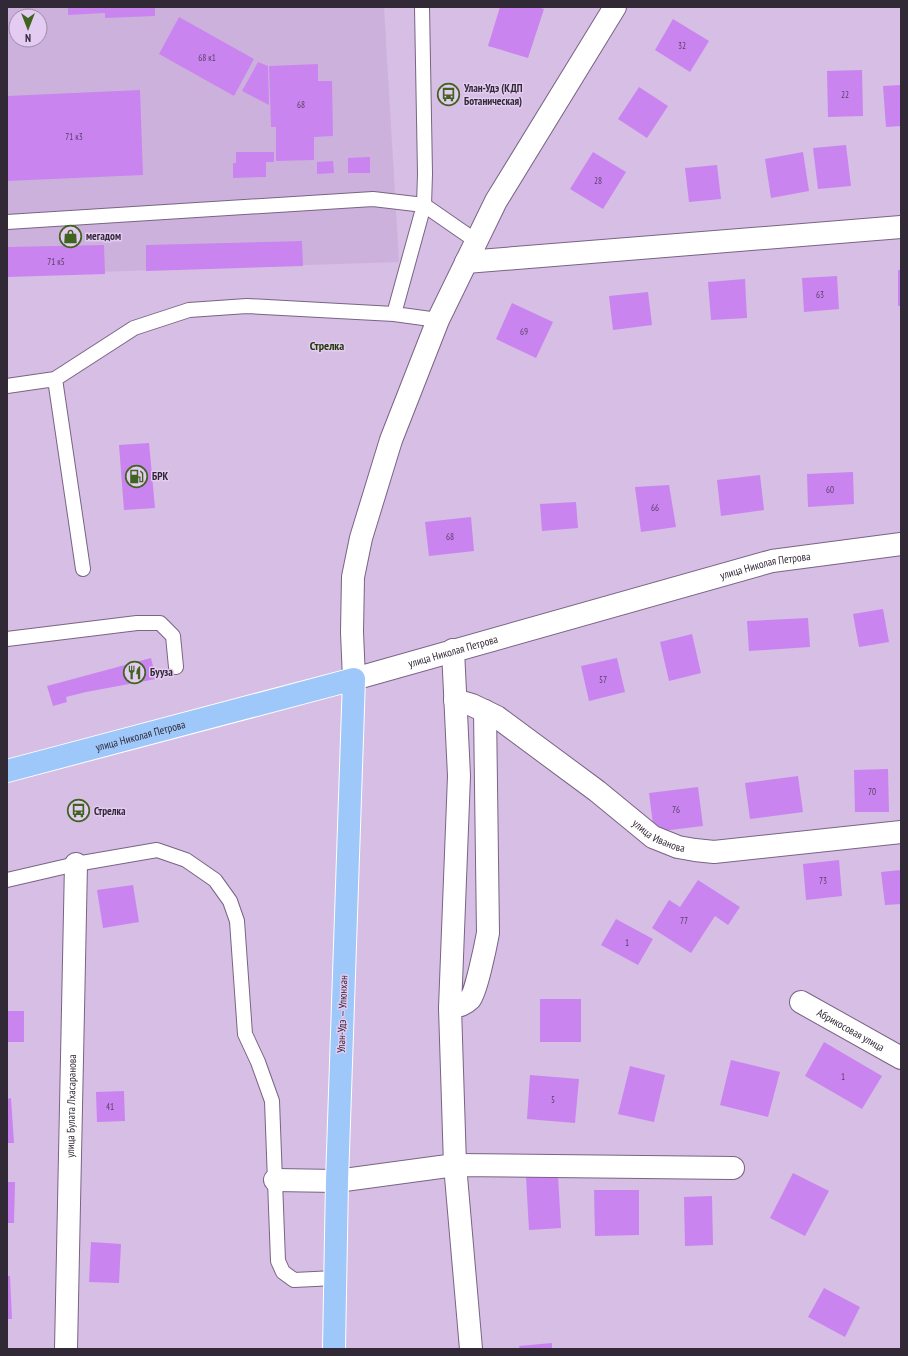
<svg xmlns="http://www.w3.org/2000/svg" width="908" height="1356" viewBox="0 0 908 1356" font-family="'PT Sans Narrow',sans-serif">
	<rect width="100%" height="100%" fill="#d6bee4"/>
	<!-- built -->
	<path fill="#cdb1dd" fill-rule="evenodd" d="M 7,7 L 384,7 L 399,262 L 7,275 ZM 16,16 L 40,16 L 40,40 L 16,40 Z"/>
	<!-- building -->
	<path fill="#ca84ef" d="M 68,7 L 155,7 L 155,16 L 105,18 L 105,13 L 68,15 Z
		M 500,7 L 538,7 L 544,9 L 528,58 L 488,46 Z
		M 179,17 L 254,59 L 234,96 L 159,54 Z
		M 673,19 L 709,41 L 690,72 L 655,50 Z
		M 258,62 L 268,66 L 269,105 L 242,91 Z
		M 318,64 L 318,81 L 332,81 L 333,136 L 314,137 L 314,160 L 276,161 L 276,127 L 271,127 L 269,66 Z
		M 862,70 L 863,116 L 828,117 L 827,71 Z
		M 901,85 L 901,126 L 886,127 L 883,86 Z
		M 639,87 L 668,106 L 647,138 L 618,119 Z
		M 140,90 L 143,175 L 7,181 L 7,96 Z
		M 846,145 L 851,186 L 818,189 L 813,148 Z
		M 236,152 L 274,152 L 274,162 L 266,162 L 266,177 L 233,178 L 233,163 L 236,163 Z
		M 593,152 L 626,172 L 603,209 L 570,189 Z
		M 803,152 L 809,191 L 771,198 L 765,159 Z
		M 370,157 L 370,173 L 348,173 L 348,158 Z
		M 333,161 L 334,173 L 317,174 L 317,162 Z
		M 717,165 L 721,199 L 689,202 L 685,168 Z
		M 302,241 L 303,266 L 146,271 L 146,245 Z
		M 104,245 L 105,274 L 7,277 L 7,247 Z
		M 898,270 L 901,270 L 901,306 L 898,306 Z
		M 837,276 L 839,309 L 804,312 L 802,278 Z
		M 745,279 L 747,318 L 711,320 L 708,282 Z
		M 648,292 L 652,325 L 613,330 L 609,296 Z
		M 512,303 L 553,322 L 536,358 L 496,339 Z
		M 149,443 L 155,508 L 124,510 L 119,445 Z
		M 853,472 L 854,504 L 808,507 L 807,474 Z
		M 760,475 L 764,510 L 721,516 L 717,480 Z
		M 669,485 L 676,527 L 641,532 L 635,487 Z
		M 576,502 L 578,528 L 542,531 L 540,504 Z
		M 471,517 L 474,551 L 429,556 L 425,522 Z
		M 883,609 L 889,642 L 859,647 L 853,614 Z
		M 808,618 L 810,647 L 749,651 L 747,621 Z
		M 692,634 L 701,673 L 669,681 L 660,642 Z
		M 151,658 L 156,679 L 86,692 L 66,697 L 67,702 L 53,706 L 47,686 Z
		M 617,658 L 625,692 L 589,701 L 581,666 Z
		M 888,769 L 889,812 L 855,812 L 854,770 Z
		M 798,776 L 803,812 L 750,819 L 745,783 Z
		M 698,787 L 703,826 L 654,832 L 649,793 Z
		M 839,860 L 842,896 L 806,900 L 803,864 Z
		M 901,870 L 901,904 L 885,905 L 881,872 Z
		M 698,880 L 740,907 L 728,925 L 715,916 L 691,953 L 652,928 L 669,900 L 680,907 Z
		M 133,885 L 139,922 L 103,928 L 97,890 Z
		M 616,919 L 653,939 L 638,965 L 601,945 Z
		M 540,999 L 581,999 L 581,1042 L 540,1042 Z
		M 7,1011 L 24,1011 L 24,1042 L 7,1042 Z
		M 824,1042 L 882,1076 L 862,1109 L 805,1076 Z
		M 731,1060 L 780,1072 L 768,1117 L 720,1105 Z
		M 630,1066 L 665,1075 L 654,1122 L 618,1114 Z
		M 530,1075 L 579,1079 L 575,1123 L 527,1119 Z
		M 124,1091 L 125,1121 L 97,1122 L 96,1092 Z
		M 11,1098 L 14,1143 L 7,1143 L 7,1099 Z
		M 793,1173 L 829,1191 L 805,1236 L 770,1218 Z
		M 558,1175 L 561,1228 L 529,1230 L 526,1177 Z
		M 7,1182 L 15,1182 L 14,1223 L 7,1223 Z
		M 594,1190 L 639,1190 L 639,1235 L 595,1236 Z
		M 712,1196 L 713,1245 L 685,1246 L 684,1197 Z
		M 91,1242 L 121,1244 L 119,1283 L 89,1282 Z
		M 7,1276 L 10,1276 L 12,1319 L 7,1319 Z
		M 824,1288 L 860,1307 L 845,1337 L 808,1317 Z
		M 552,1343 L 552,1349 L 520,1349 L 519,1346 Z"/>
	<g fill="none" stroke-linecap="round" stroke-linejoin="round">
		<defs>
			<path id="lane" d="M 7,222 L 373,199 L 424,205 L 476,241
				M 394,314 L 424,205 L 425,174 L 422,7
				M 55,379 L 83,569
				M 7,386 L 55,379 L 134,328 L 189,310 L 247,306 L 394,314 L 438,320
				M 7,639 L 137,623 L 160,623 L 173,636 L 176,667
				M 7,880 L 76,864 L 157,850 L 186,860 L 215,880 L 230,901 L 237,921 L 245,1034 L 258,1062 L 272,1101 L 278,1261 L 283,1272 L 294,1280 L 335,1278"/>
			<g id="street">
				<path d="M 466,262 L 901,227"/>
				<path id="s1" d="M 455,700 L 472,705 L 497,717 L 597,791 L 653,837 L 678,847 L 695,850 L 714,852 L 901,832"/>
				<path id="s2" d="M 801,1002 L 901,1058"/>
				<path d="M 450,1008 L 459,776 L 453,650"/>
				<path d="M 275,1180 L 337,1181 L 455,1165 L 733,1168"/>
				<path id="s3" d="M 66,1349 L 76,864"/>
				<path d="M 471,1349 L 455,1165 L 450,1008 C 458,1006 464,1005 470,999 C 476,993 486,944 488,933 L 485,711"/>
			</g>
			<g id="secondary">
				<path id="s4" d="M 615,7 L 496,201 L 438,320 L 391,440 L 361,538 L 353,577 L 352,632 L 354,679 L 772,561 L 901,544"/>
			</g>
			<g id="primary">
				<path id="s5" d="M 7,771 L 354,679 L 337,1181 L 334,1349"/>
			</g>
		</defs>
		<!-- lane casing -->
		<use href="#lane" stroke="#796485" stroke-width="16"/>
		<!-- street casing -->
		<use href="#street" stroke="#796485" stroke-width="24"/>
		<!-- secondary casing -->
		<use href="#secondary" stroke="#796485" stroke-width="24"/>
		<!-- primary casing -->
		<use href="#primary" stroke="#fff" stroke-width="24"/>
		<!-- lane -->
		<use href="#lane" stroke="#fff" stroke-width="14"/>
		<!-- street -->
		<use href="#street" stroke="#fff" stroke-width="22"/>
		<!-- secondary -->
		<use href="#secondary" stroke="#fff" stroke-width="22"/>
		<!-- primary -->
		<use href="#primary" stroke="#9ec8f9" stroke-width="22"/>
	</g>
	<!-- icons -->
	<defs>
		<symbol id="bus-ring" viewBox="-11 -11 22 22"><circle r="9.5" fill="#e3cbf1" stroke="#3f641d" stroke-width="1.5"/><path d="M-5-6H5V4H4V6H2V4H-2V6H-4V4H-5ZM-3.5-4V0h7V-4ZM-3.5 1.2v1.5H-2V1.2ZM2 1.2v1.5H3.5V1.2Z" fill="#3f641d"/></symbol>
		<symbol id="shop-ring" viewBox="-11 -11 22 22"><circle r="9.5" fill="#e3cbf1" stroke="#3f641d" stroke-width="1.5"/><path d="M-5-2.5h2.3a2.7 3.5 0 0 1 5.4 0H5L5.5 6h-11ZM-1.5-2.5h3a1.5 2.3 0 0 0-3 0Z" fill="#3f641d"/></symbol>
		<symbol id="fuel-ring" viewBox="-11 -11 22 22"><circle r="9.5" fill="#e3cbf1" stroke="#3f641d" stroke-width="1.5"/><path d="M-5.5-6h7V0h2V4h1.3V-2.5L3-4.5l.8-.8L6-3V5H2.5V1h-1V6h-7ZM-4.2-4.7v3.2H.2V-4.7Z" fill="#3f641d"/></symbol>
		<symbol id="restaurant-ring" viewBox="-11 -11 22 22"><circle r="9.5" fill="#e3cbf1" stroke="#3f641d" stroke-width="1.5"/><path d="M-5-6h1v4h1v-4h1v4h1v-4h1v5L-1.5 .5V6h-2V.5L-5-1ZM5-6V6H3V1.5H1.5Q1.5-4 5-6Z" fill="#3f641d"/></symbol>
	</defs>
	<g fill-rule="evenodd">
		<use href="#bus-ring" x="436" y="82" width="25" height="25"/>
		<use href="#shop-ring" x="58" y="224" width="25" height="25"/>
		<use href="#fuel-ring" x="124" y="464" width="25" height="25"/>
		<use href="#restaurant-ring" x="122" y="660" width="25" height="25"/>
		<use href="#bus-ring" x="66" y="798" width="25" height="25"/>
	</g>
	<g text-anchor="middle" dominant-baseline="central" stroke-width="3" stroke-linejoin="round" paint-order="stroke">
		<!-- number labels -->
		<g font-size="9" fill="#584065">
			<text x="682" y="45">32</text>
			<text x="207" y="57">68 к1</text>
			<text x="845" y="94">22</text>
			<text x="301" y="104">68</text>
			<text x="74" y="136">71 к3</text>
			<text x="598" y="180">28</text>
			<text x="56" y="261">71 к5</text>
			<text x="820" y="294">63</text>
			<text x="524" y="331">69</text>
			<text x="830" y="489">60</text>
			<text x="655" y="507">66</text>
			<text x="450" y="536">68</text>
			<text x="603" y="679">57</text>
			<text x="872" y="791">70</text>
			<text x="676" y="809">76</text>
			<text x="823" y="880">73</text>
			<text x="684" y="920">77</text>
			<text x="627" y="942">1</text>
			<text x="843" y="1076">1</text>
			<text x="553" y="1099">5</text>
			<text x="110" y="1106">41</text>
		</g>
		<!-- poi labels -->
		<g font-size="11" font-weight="bold" fill="#322937" stroke="#e3cbf1" text-anchor="start">
			<text x="464" y="88">Улан-Удэ (КДП<tspan x="464" dy="13">Ботаническая)</tspan></text>
			<text x="86" y="236">мегадом</text>
			<text x="152" y="476">БРК</text>
			<text x="150" y="672">Бууза</text>
			<text x="94" y="811">Стрелка</text>
		</g>
		<!-- street labels -->
		<g font-size="11" fill="#322937" stroke="#e3cbf1">
			<text stroke="none"><textPath href="#s4" startOffset="1160">улица Николая Петрова</textPath></text>
			<text stroke="none"><textPath href="#s4" startOffset="836">улица Николая Петрова</textPath></text>
			<text stroke="none"><textPath href="#s5" startOffset="138">улица Николая Петрова</textPath></text>
			<text stroke="none"><textPath href="#s1" startOffset="247">улица Иванова</textPath></text>
			<text transform="translate(342 1014) rotate(-88)">Улан-Удэ — Улюнхан</text>
			<text stroke="none"><textPath href="#s2" startOffset="57">Абрикосовая улица</textPath></text>
			<text stroke="none"><textPath href="#s3" startOffset="243">улица Булата Лхасаранова</textPath></text>
		</g>
		<!-- neighbourhood labels -->
		<g font-size="12" font-weight="bold" fill="#213a08" stroke="#e3cbf1">
			<text x="327" y="345">Стрелка</text>
		</g>
	</g>
	<!-- border -->
	<rect width="908" height="1356" fill="none" stroke="#322937" stroke-width="16"/>
	<!-- north arrow -->
	<g transform="translate(28 28) rotate(180)"><circle r="19" fill="#e3cbf1" stroke="#9c8aa7"/>
	<path d="M0-3L7 15L0 10L-7 15Z" fill="#3f641d"/>
	<text y="-6" font-size="11" font-weight="bold" text-anchor="middle" fill="#322937">N</text>
	</g>
</svg>
